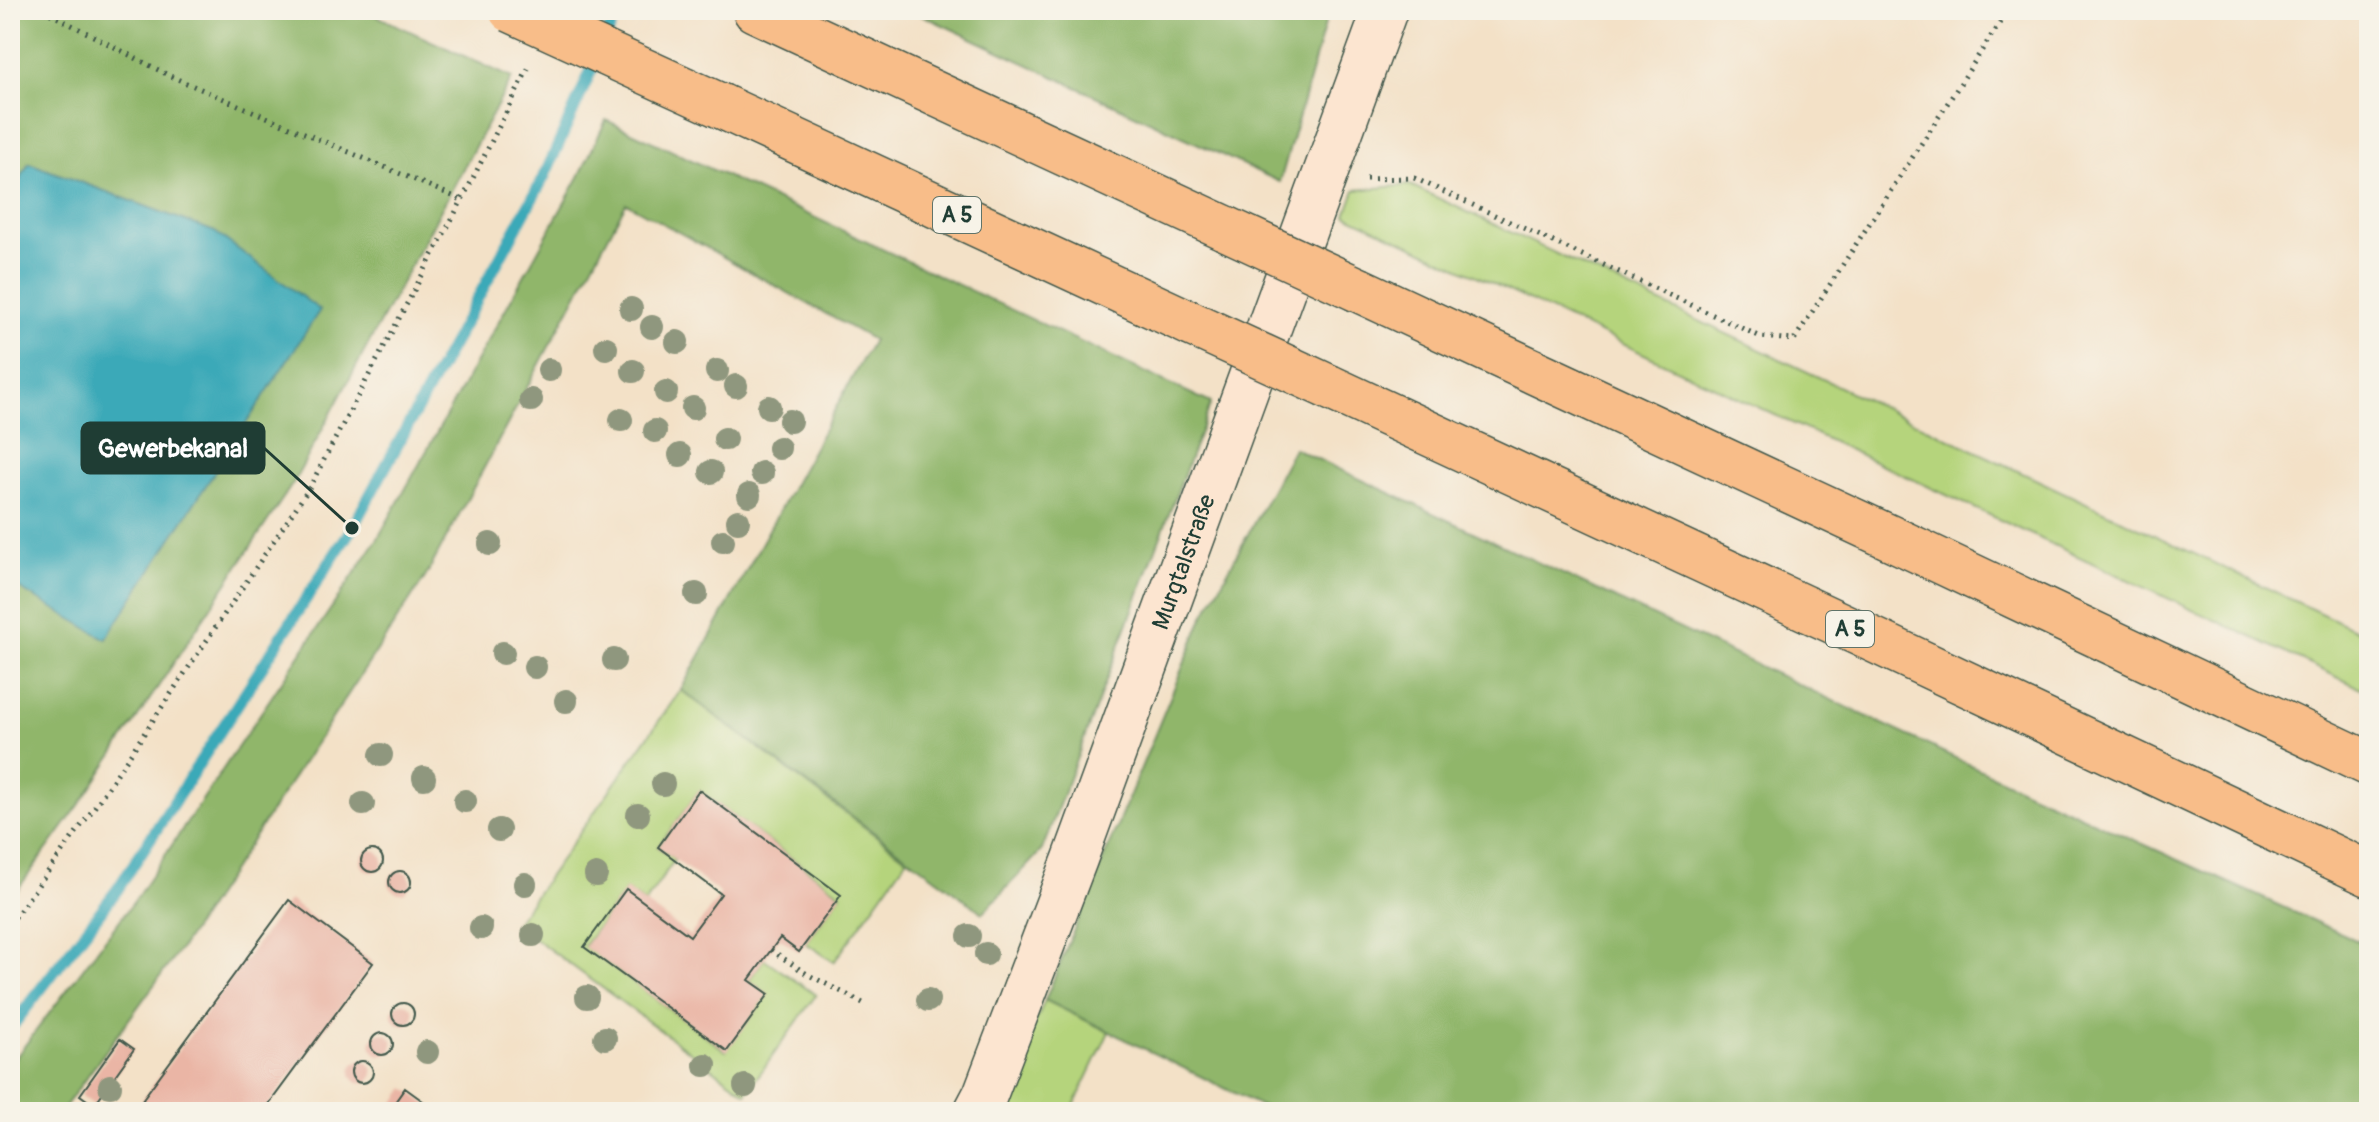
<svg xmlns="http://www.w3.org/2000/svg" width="2379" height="1122" viewBox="0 0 2379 1122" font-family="Pangolin,sans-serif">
	<rect width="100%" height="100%" fill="#f7f3e8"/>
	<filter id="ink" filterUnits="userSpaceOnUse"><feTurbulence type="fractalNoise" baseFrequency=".0125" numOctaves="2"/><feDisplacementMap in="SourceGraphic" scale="16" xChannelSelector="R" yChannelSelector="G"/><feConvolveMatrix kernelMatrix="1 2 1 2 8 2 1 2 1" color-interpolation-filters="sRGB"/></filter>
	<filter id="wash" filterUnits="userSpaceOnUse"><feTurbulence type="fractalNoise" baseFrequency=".006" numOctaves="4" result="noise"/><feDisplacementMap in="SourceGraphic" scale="32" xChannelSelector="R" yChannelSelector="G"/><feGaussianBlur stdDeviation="1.8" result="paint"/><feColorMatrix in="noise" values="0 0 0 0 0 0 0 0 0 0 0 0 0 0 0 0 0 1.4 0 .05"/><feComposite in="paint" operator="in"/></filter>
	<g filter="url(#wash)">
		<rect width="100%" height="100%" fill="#f3e1c7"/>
		<!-- green -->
		<path fill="#b5d47b" stroke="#6a8858" stroke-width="2" d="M 1410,185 L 2369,636 L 2369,692 L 1346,215 L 1355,190 Z
			M 681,690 L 907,859 L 834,962 L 806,943 L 841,894 L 699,791 L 658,847 L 675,859 L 645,903 L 626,890 L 584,946 L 726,1051 L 768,994 L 749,980 L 764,959 L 816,995 L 746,1093 L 515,924 Z
			M 1045,1000 L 1109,1032 L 1071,1112 L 996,1112 Z"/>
		<!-- forest -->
		<path fill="#90b66b" stroke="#587a50" stroke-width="2" d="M 10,10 L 364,10 L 512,78 L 295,480 L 85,797 L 10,900 L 10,583 L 107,639 L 215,232 L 29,163 L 10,198 Z
			M 911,10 L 1329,10 L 1280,182 Z
			M 606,120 L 1211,403 L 1042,850 L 983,913 L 681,690 L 873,340 L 626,203 L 426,576 L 181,948 L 61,1112 L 10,1112 L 10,1065 L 135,900 L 377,540 L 579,177 Z
			M 1294,448 L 2028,792 L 2369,946 L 2369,1112 L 1273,1112 L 1045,1000 L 1203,618 Z"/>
		<!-- water -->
		<path fill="#3aa9b8" stroke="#2c7376" stroke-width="2" d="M 29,163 L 215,232 L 320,310 L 106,639 L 10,583 L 10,198 Z"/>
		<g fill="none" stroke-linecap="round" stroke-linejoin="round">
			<!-- stream -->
			<path stroke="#3aa9b8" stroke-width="12" d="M 10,1029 L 117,890 L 352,528 L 544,177 L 618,10"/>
		</g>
		<g id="blocks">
			<!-- building -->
			<path fill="#eab5a5" d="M 699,790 L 841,895 L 799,952 L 780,938 L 771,950 L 749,980 L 769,994 L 727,1051 L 584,947 L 626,889 L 690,936 L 721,894 L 658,847 Z
				M361 861a11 11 0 1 1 22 0a11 11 0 1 1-22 0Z
				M389 882a11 11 0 1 1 22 0a11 11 0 1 1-22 0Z
				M 289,900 L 373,963 L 263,1112 L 158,1112 L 142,1100 Z
				M392 1014a11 11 0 1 1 22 0a11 11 0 1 1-22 0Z
				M371 1044a11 11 0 1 1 22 0a11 11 0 1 1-22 0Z
				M 120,1039 L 134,1049 L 94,1105 L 80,1095 Z
				M351 1072a11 11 0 1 1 22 0a11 11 0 1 1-22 0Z
				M 405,1088 L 438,1112 L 388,1112 Z"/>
		</g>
	</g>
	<g filter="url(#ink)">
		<use href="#blocks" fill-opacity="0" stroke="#3f564a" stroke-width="2"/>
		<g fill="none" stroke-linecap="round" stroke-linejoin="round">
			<defs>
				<g id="secondary">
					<path id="s1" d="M 976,1112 L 985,1095 L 1075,859 L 1385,10"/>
				</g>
				<path id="highway" d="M 755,10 L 1225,228
					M 721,106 L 1192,324
					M 1359,290 L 1919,551 L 2369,764
					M 1329,387 L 1878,642 L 2369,874"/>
			</defs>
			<!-- secondary casing -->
			<use href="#secondary" stroke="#3f564a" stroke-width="47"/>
			<!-- highway casing -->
			<use href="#highway" stroke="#3f564a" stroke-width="47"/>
			<!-- path -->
			<path stroke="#3f564a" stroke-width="5" stroke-dasharray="2 6" stroke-linecap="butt" d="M 43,10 L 170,76 L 462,200
				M 1366,179 L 1414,178 L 1761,337 L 1794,340 L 2008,10
				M 10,924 L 94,808 L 308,490 L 462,200 L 530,65
				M 771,950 L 807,974 L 863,1003"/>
			<!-- secondary -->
			<use href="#secondary" stroke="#fce5d0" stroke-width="44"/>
			<!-- highway -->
			<use href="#highway" stroke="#f8bd89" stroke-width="44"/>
			<defs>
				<path id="highway-bridge" d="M 511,10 L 721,106
					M 1225,228 L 1359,290
					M 1192,324 L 1329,387"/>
			</defs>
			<!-- highway-bridge casing -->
			<use href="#highway-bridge" stroke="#3f564a" stroke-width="47" stroke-linecap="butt"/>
			<!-- highway-bridge -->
			<use href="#highway-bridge" stroke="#f8bd89" stroke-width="44"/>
		</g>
		<!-- trees -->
		<g fill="#8f977e">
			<circle cx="631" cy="309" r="12"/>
			<circle cx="652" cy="327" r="12"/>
			<circle cx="677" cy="342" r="12"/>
			<circle cx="606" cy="348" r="12"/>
			<circle cx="549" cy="370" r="12"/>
			<circle cx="633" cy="371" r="12"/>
			<circle cx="717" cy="371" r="12"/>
			<circle cx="736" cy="386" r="12"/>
			<circle cx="666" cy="392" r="12"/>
			<circle cx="531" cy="400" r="12"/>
			<circle cx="769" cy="407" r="12"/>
			<circle cx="693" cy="408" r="12"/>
			<circle cx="621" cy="420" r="12"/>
			<circle cx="790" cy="421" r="12"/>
			<circle cx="655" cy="431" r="12"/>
			<circle cx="725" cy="439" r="12"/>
			<circle cx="779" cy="448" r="12"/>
			<circle cx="680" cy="455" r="12"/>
			<circle cx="711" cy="472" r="12"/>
			<circle cx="762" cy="473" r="12"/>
			<circle cx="749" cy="495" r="12"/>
			<circle cx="738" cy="521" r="12"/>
			<circle cx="723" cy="541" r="12"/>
			<circle cx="490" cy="544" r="12"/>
			<circle cx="696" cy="594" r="12"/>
			<circle cx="503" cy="653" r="12"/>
			<circle cx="614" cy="660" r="12"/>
			<circle cx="535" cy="667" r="12"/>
			<circle cx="566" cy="701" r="12"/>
			<circle cx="381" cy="755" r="12"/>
			<circle cx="424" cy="778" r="12"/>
			<circle cx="663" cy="784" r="12"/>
			<circle cx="465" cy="801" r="12"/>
			<circle cx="363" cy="804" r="12"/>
			<circle cx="638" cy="815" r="12"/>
			<circle cx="499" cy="830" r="12"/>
			<circle cx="596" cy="875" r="12"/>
			<circle cx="525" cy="884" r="12"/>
			<circle cx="481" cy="928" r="12"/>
			<circle cx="533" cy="935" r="12"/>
			<circle cx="969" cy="936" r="12"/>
			<circle cx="986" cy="954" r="12"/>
			<circle cx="587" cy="997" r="12"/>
			<circle cx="928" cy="1000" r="12"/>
			<circle cx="605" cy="1038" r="12"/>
			<circle cx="427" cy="1052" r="12"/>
			<circle cx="705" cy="1065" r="12"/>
			<circle cx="110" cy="1086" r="12"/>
			<circle cx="745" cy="1086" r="12"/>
		</g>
	</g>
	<g text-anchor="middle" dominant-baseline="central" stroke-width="8" stroke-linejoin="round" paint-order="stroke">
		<!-- shield labels -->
		<g fill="#f7f3e8" stroke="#60746a" stroke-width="2">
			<rect x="933" y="197" width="48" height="36" rx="6"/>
			<rect x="1826" y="611" width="48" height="36" rx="6"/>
		</g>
		<g font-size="22" font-weight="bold" fill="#1f3d34">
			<text x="957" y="215">A 5</text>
			<text x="1850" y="629">A 5</text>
		</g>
		<!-- street labels -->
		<g font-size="24" fill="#1f3d34" stroke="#f7f3e8">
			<text stroke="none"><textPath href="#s1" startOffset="588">Murgtalstraße</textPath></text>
		</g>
	</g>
	<!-- callouts -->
	<path fill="none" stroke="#1f3d34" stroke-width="3" d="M352 528L264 448"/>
	<circle fill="#1f3d34" stroke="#f7f3e8" stroke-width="3" cx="352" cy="528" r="8"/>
	<rect fill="#1f3d34" stroke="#1f3d34" stroke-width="3" x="82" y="423" width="182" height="50" rx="8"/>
	<g font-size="26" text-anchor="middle" font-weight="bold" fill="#fff">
		<text x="173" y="457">Gewerbekanal</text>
	</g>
	<!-- margin -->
	<rect width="2379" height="1122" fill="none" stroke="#f7f3e8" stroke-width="40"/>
</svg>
